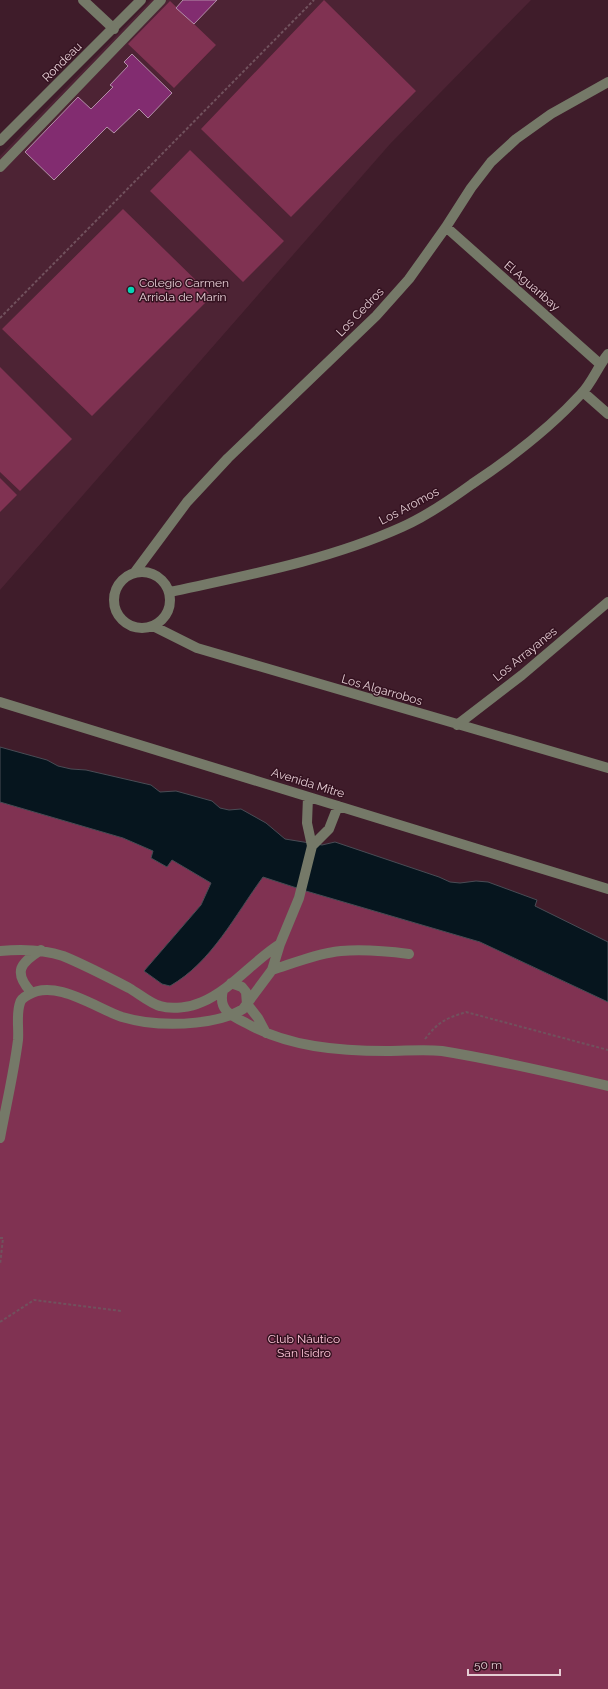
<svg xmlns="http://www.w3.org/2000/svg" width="608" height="1689" viewBox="0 0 608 1689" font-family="Raleway,sans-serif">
	<rect width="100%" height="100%" fill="#3f1c2a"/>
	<!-- built -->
	<path fill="#4d2334" d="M 151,0 L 531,0 L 390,144 L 0,590 L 0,156 Z"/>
	<!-- green -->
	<path fill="#803252" d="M 324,0 L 416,91 L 291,217 L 201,129 Z
		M 170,1 L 216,45 L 174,88 L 128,44 Z
		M 190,150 L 284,241 L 243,282 L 150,191 Z
		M 123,209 L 212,296 L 92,416 L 2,329 Z
		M 0,367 L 72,439 L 20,491 L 0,472 Z
		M 0,478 L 17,495 L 0,512 Z
		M 0,802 L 123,838 L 153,851 L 151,858 L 167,867 L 172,860 L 211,883 L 201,905 L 144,971 L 162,984 L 170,985 C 212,962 235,915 263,877 L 306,891 L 480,942 L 608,1002 L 608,1689 L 0,1689 Z"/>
	<!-- water -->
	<path fill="#06151e" stroke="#494c55" d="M 0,747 L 47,760 L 58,766 L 71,769 L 86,770 L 151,785 L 160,792 L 176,791 L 212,801 L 220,808 L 229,810 L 241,809 L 266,823 L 285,839 L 322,845 L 335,842 L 439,877 L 450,882 L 460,883 L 476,881 L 488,882 L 537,900 L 535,906 L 608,942 L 608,1002 L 480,942 L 306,891 L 263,877 C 235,915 212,962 170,986 L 162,984 L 144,971 L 201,905 L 211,883 L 172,860 L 167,867 L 151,858 L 153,851 L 123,838 L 0,802 Z"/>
	<!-- building -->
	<path fill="#822c70" stroke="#b38ea8" d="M 183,0 L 217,0 L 194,24 L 176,8 Z
		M 132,54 L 172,93 L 148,118 L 139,109 L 114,133 L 107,127 L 54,180 L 25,152 L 78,97 L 91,109 L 113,87 L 110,85 L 128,66 L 124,62 Z"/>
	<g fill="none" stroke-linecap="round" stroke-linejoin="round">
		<!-- path -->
		<path stroke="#71515d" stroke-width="2" stroke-dasharray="3 2" stroke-linecap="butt" d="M 0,318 L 314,0
			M 425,1039 C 439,1021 445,1019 466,1012 L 608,1050
			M 0,1238 L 3,1238 L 0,1265
			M 0,1322 L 34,1300 L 121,1311"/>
		<!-- minor -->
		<path stroke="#757968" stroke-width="10" d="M 83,0 L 114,29
			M 0,141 L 141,0
			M 0,167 L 161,0
			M 446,227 L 600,364
			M 583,392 L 608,414
			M114 600a28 28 0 1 1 56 0a28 28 0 1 1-56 0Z
			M 135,572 L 187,502 L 228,458 L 376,316 L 409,279 L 446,227 L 471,188 L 491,162 L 516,139 L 551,114 L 608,82
			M 170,592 C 248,575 329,560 402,527 C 427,516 450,500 472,484 C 511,458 549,429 581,394 C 592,383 598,366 608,354
			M 153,626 L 197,648 L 608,768
			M 0,702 L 608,889
			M 457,725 L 522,675 L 608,602
			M 308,797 L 307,823 L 312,846
			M 0,951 C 22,949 42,949 63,956 C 85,965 108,977 129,988 C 138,993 151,1004 160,1006 C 173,1010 191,1007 202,1002 C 232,989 253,961 280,944
			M 272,970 C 294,963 318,953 341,951 C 364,949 386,951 409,954
			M 231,983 L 242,987 L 246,992 L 247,1004 L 258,1018 L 266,1033
			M 223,990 C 218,1010 230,1015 246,1023 C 288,1047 339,1051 387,1051 C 405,1051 424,1049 442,1051 C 498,1060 553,1073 608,1086
			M 31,992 C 13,972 20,963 41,950
			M 0,1138 C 6,1106 14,1072 18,1040 C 19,1028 16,1014 20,1003 C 21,999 24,997 28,995 C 55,978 96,1008 122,1017 C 129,1019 138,1021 145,1022 C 174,1026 219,1024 243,1009 L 272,970 L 280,944 L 299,898 L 312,846 L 329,829 L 338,806"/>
	</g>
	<!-- markers -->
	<circle fill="#06d5b6" stroke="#341220" stroke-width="1.5" cx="131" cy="290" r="4"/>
	<g text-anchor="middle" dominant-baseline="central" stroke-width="3" stroke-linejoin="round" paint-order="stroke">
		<!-- street labels -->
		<g font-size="12" fill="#e5cdd4" stroke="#341220">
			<text transform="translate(62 62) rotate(-45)">Rondeau</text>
			<text transform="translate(532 286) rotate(41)">El Aguaribay</text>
			<text transform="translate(360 312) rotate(-46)">Los Cedros</text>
			<text transform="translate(409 506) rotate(-28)">Los Aromos</text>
			<text transform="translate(525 654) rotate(-39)">Los Arrayanes</text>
			<text transform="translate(382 690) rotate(16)">Los Algarrobos</text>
			<text transform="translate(308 783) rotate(17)">Avenida Mitre</text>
		</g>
		<!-- poi labels -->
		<g font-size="12" fill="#e5cdd4" stroke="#341220" text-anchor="start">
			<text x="139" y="283">Colegio Carmen<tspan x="139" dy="14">Arriola de Marín</tspan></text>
		</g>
		<!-- park labels -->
		<g font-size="12" fill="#fec5d8" stroke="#341220">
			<text x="304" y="1339">Club Náutico<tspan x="304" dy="14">San Isidro</tspan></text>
		</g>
	</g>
	<!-- scale -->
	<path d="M468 1669v6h92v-6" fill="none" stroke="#e5cdd4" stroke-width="2"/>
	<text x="474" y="1669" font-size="12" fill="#e5cdd4" stroke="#341220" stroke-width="3" paint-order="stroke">50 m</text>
</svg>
